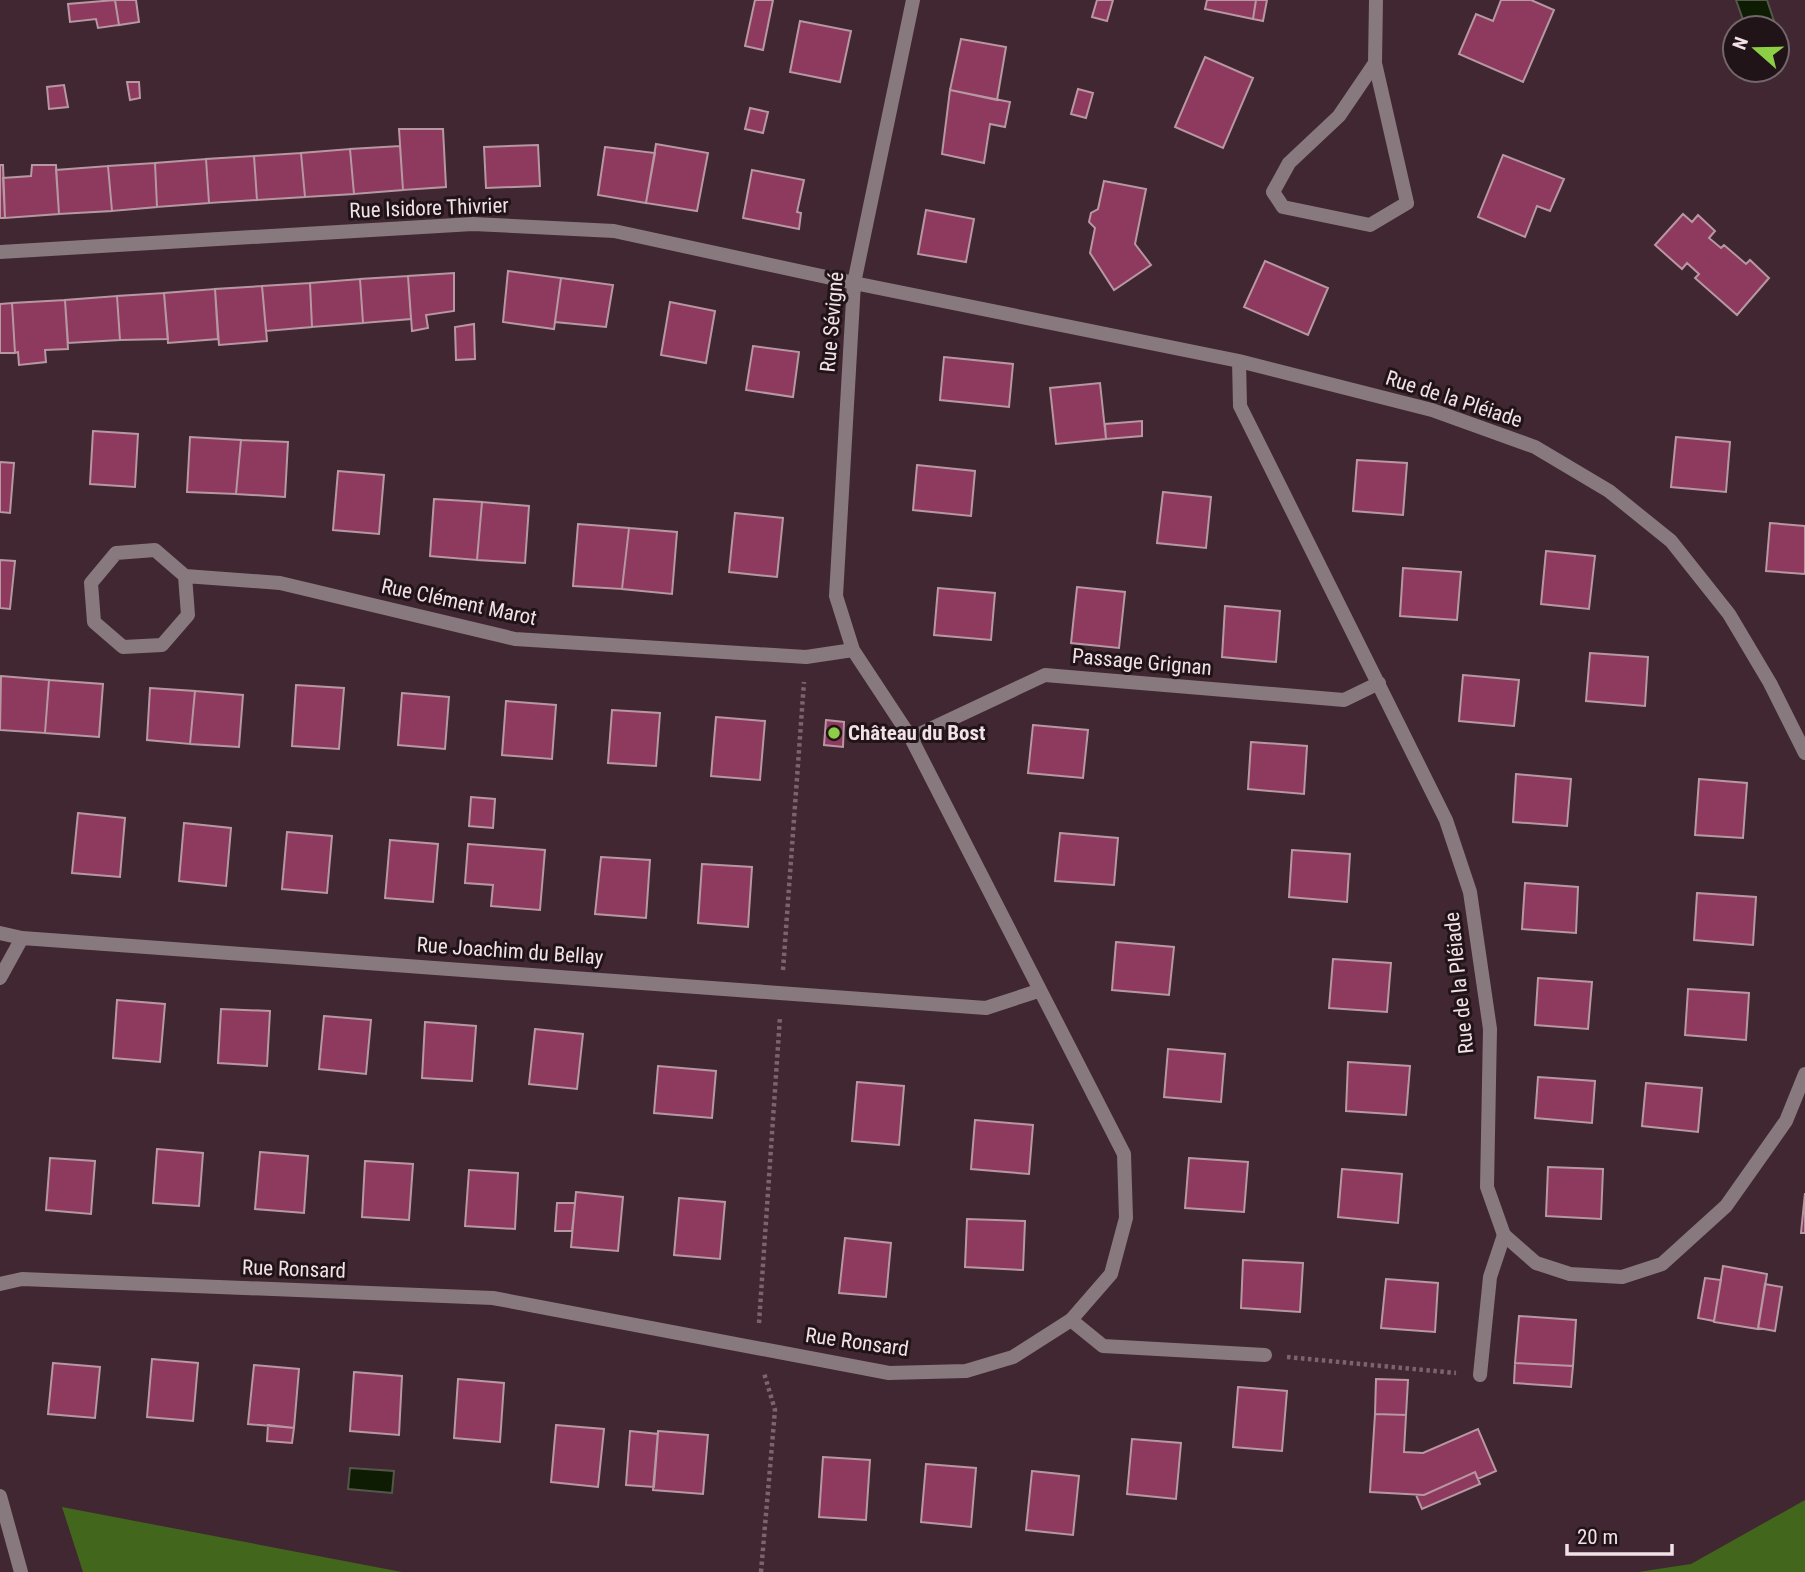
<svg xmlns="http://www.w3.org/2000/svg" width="1805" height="1572" viewBox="0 0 1805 1572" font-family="'Roboto Condensed',sans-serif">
	<rect width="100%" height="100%" fill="#402731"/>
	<!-- green -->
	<path fill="#42661c" d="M 1805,1500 L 1805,1572 L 1638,1572 L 1691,1564 Z
		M 62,1507 L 402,1572 L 83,1572 Z"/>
	<!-- water -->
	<path fill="#0f1c04" stroke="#535748" stroke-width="2" d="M 1736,0 L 1767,0 L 1774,21 L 1746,28 Z
		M 350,1468 L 394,1471 L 392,1493 L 348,1489 Z"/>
	<!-- building -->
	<path fill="#8e395e" stroke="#b797a2" stroke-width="2" d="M 115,0 L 136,0 L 139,22 L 119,25 Z
		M 115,0 L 119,25 L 98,28 L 96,19 L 70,22 L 68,4 Z
		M 755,0 L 773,0 L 763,50 L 745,46 Z
		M 1097,0 L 1113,0 L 1107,21 L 1092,17 Z
		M 1207,0 L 1256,0 L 1253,19 L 1205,9 Z
		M 1256,0 L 1267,0 L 1263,21 L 1253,19 Z
		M 1501,0 L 1531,0 L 1554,10 L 1523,82 L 1459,54 L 1476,14 L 1493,21 Z
		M 800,21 L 851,31 L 840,82 L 790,72 Z
		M 961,39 L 1006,47 L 997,100 L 950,90 Z
		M 1205,57 L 1253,78 L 1223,148 L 1175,127 Z
		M 127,82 L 139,82 L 140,98 L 130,100 Z
		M 64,85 L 68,107 L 49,109 L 47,87 Z
		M 1078,89 L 1093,93 L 1086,118 L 1071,114 Z
		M 950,90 L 1010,102 L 1005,127 L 990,124 L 984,163 L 942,154 Z
		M 750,108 L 768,112 L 763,133 L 745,129 Z
		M 399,129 L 443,129 L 446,187 L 403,190 Z
		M 656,144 L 708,153 L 697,211 L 646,203 Z
		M 538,145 L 540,186 L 486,188 L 484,147 Z
		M 400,146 L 403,190 L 354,194 L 350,149 Z
		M 605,147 L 655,153 L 646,203 L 598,195 Z
		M 350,149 L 354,194 L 305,197 L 301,153 Z
		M 301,153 L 305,197 L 257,200 L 254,156 Z
		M 1503,155 L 1564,179 L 1550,211 L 1537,206 L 1525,237 L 1478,217 Z
		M 254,156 L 257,200 L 209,203 L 206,159 Z
		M 206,159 L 209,203 L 157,207 L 155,163 Z
		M 155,163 L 157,207 L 112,211 L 108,166 Z
		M 0,165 L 3,165 L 5,218 L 0,218 Z
		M 32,165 L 56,165 L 59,214 L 5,218 L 3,178 L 31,176 Z
		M 108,166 L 112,211 L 59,214 L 56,170 Z
		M 752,170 L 804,180 L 797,212 L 801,213 L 799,229 L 743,218 Z
		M 1104,181 L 1146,189 L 1135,244 L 1151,265 L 1114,290 L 1090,253 L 1095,228 L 1089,222 L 1091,213 L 1098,209 Z
		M 926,210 L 974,219 L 966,262 L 918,254 Z
		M 1683,214 L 1692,222 L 1698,215 L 1715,231 L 1709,238 L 1721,248 L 1724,245 L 1746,264 L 1750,260 L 1769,278 L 1737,315 L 1695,278 L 1699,274 L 1687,263 L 1682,269 L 1655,245 Z
		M 1265,261 L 1328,288 L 1308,335 L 1244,307 Z
		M 508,271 L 561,278 L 554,329 L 503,322 Z
		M 454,273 L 454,311 L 426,315 L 428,328 L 412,331 L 408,276 Z
		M 408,276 L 411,319 L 363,323 L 360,279 Z
		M 561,278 L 613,285 L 606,327 L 555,322 Z
		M 360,279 L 363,323 L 312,327 L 310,283 Z
		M 310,283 L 312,327 L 266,331 L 262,286 Z
		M 262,286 L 267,341 L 219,345 L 215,289 Z
		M 215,289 L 218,339 L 168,343 L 164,293 Z
		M 164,293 L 168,339 L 120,340 L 117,296 Z
		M 117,296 L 120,340 L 68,343 L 65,300 Z
		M 65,300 L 68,349 L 45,350 L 46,362 L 19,365 L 18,352 L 15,353 L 12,303 Z
		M 670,302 L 715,311 L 706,363 L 661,355 Z
		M 12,303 L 15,353 L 0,353 L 0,304 Z
		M 474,324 L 475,359 L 456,360 L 455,327 Z
		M 753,346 L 799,352 L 793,397 L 746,390 Z
		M 944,357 L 1013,364 L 1009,407 L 940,400 Z
		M 1100,383 L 1106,439 L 1056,444 L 1050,388 Z
		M 1142,421 L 1142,436 L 1106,439 L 1105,424 Z
		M 93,431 L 138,434 L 135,487 L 90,484 Z
		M 190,437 L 241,440 L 236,494 L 187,492 Z
		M 1676,437 L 1730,442 L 1726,492 L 1671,487 Z
		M 241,440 L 288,442 L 285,497 L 236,494 Z
		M 1357,460 L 1407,463 L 1403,515 L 1353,511 Z
		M 0,462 L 14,463 L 10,513 L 0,512 Z
		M 917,465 L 975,471 L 971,516 L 913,510 Z
		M 338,471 L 384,475 L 379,534 L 333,530 Z
		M 1163,492 L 1211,497 L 1206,548 L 1157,543 Z
		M 434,499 L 482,502 L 477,560 L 430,556 Z
		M 482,502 L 529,506 L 525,563 L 477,560 Z
		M 735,513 L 783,518 L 777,577 L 729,572 Z
		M 1770,523 L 1805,526 L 1805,574 L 1766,571 Z
		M 578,524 L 629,528 L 622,589 L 573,586 Z
		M 629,528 L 677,532 L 672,594 L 622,589 Z
		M 1546,551 L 1595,556 L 1589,609 L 1541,604 Z
		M 0,560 L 15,561 L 10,609 L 0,608 Z
		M 1403,568 L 1461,572 L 1457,620 L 1400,616 Z
		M 1077,587 L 1125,592 L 1119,648 L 1071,643 Z
		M 938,588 L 995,593 L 991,640 L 934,635 Z
		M 1225,606 L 1280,611 L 1276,662 L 1222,657 Z
		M 1590,653 L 1648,657 L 1645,706 L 1586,701 Z
		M 1463,675 L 1519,680 L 1514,726 L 1459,721 Z
		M 1,676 L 49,680 L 45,733 L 0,730 Z
		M 49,680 L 103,684 L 99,737 L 45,733 Z
		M 296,685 L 344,688 L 339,749 L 292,746 Z
		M 150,688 L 195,691 L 190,744 L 147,740 Z
		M 195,691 L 243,695 L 239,747 L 190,744 Z
		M 402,693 L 449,697 L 445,749 L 398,745 Z
		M 506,701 L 556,705 L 552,759 L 502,755 Z
		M 612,710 L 660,713 L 656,766 L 608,763 Z
		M 716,717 L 765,721 L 760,780 L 711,776 Z
		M 826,720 L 844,722 L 843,747 L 824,745 Z
		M 1033,725 L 1088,730 L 1083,778 L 1028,773 Z
		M 1251,742 L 1307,746 L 1304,794 L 1248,789 Z
		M 1516,774 L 1571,779 L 1567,826 L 1513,822 Z
		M 1699,779 L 1747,783 L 1743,838 L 1695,835 Z
		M 471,797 L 495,799 L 493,828 L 469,826 Z
		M 78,813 L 125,818 L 120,877 L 72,873 Z
		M 184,823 L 231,828 L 226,886 L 179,881 Z
		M 287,832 L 332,836 L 327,893 L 282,889 Z
		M 1060,833 L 1118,838 L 1114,885 L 1055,881 Z
		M 390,840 L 438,844 L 433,902 L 385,898 Z
		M 468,844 L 545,850 L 540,910 L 491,906 L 493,885 L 465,883 Z
		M 1292,850 L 1350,854 L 1347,902 L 1289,897 Z
		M 601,857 L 650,860 L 646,918 L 595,914 Z
		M 702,864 L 752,867 L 748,927 L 698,923 Z
		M 1525,883 L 1578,887 L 1576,933 L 1522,929 Z
		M 1697,893 L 1756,897 L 1753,945 L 1694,940 Z
		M 1116,942 L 1174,947 L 1169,995 L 1112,990 Z
		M 1333,959 L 1391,963 L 1387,1012 L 1329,1008 Z
		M 1538,978 L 1592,982 L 1588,1029 L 1535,1025 Z
		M 1688,989 L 1749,993 L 1746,1040 L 1685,1035 Z
		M 117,1000 L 165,1004 L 160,1062 L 113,1058 Z
		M 221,1009 L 270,1011 L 267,1066 L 218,1063 Z
		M 324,1016 L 371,1020 L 366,1074 L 319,1069 Z
		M 425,1022 L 476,1026 L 472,1081 L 422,1078 Z
		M 535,1029 L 583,1034 L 577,1089 L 529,1084 Z
		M 1168,1049 L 1225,1054 L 1221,1102 L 1164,1097 Z
		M 1348,1062 L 1410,1066 L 1406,1115 L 1346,1111 Z
		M 658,1066 L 716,1071 L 712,1118 L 654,1113 Z
		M 1538,1077 L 1595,1081 L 1592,1123 L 1535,1118 Z
		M 857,1082 L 904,1086 L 899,1145 L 852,1141 Z
		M 1646,1083 L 1702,1088 L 1698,1132 L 1642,1126 Z
		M 975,1120 L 1033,1125 L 1029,1174 L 971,1169 Z
		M 157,1149 L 203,1153 L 199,1206 L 153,1203 Z
		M 260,1152 L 308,1156 L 304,1213 L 255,1209 Z
		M 50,1158 L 95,1161 L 91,1214 L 46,1210 Z
		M 1189,1158 L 1248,1162 L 1244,1212 L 1185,1208 Z
		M 365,1161 L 413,1164 L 409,1220 L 362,1217 Z
		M 1548,1167 L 1603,1169 L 1601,1219 L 1546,1216 Z
		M 1342,1169 L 1402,1174 L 1398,1223 L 1338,1217 Z
		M 469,1170 L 518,1173 L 515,1229 L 465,1226 Z
		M 576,1192 L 623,1197 L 618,1251 L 571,1247 Z
		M 1805,1193 L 1805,1233 L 1801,1233 Z
		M 679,1198 L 725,1202 L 720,1259 L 674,1255 Z
		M 557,1203 L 575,1203 L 572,1231 L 555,1231 Z
		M 967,1219 L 1025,1221 L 1023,1270 L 965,1267 Z
		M 845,1238 L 891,1243 L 886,1297 L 839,1293 Z
		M 1243,1260 L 1303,1263 L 1300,1312 L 1241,1308 Z
		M 1723,1266 L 1767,1274 L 1758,1329 L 1714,1322 Z
		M 1705,1278 L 1721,1280 L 1714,1321 L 1698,1318 Z
		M 1386,1279 L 1438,1283 L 1435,1332 L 1381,1328 Z
		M 1765,1284 L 1782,1287 L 1775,1331 L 1758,1328 Z
		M 1519,1316 L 1576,1320 L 1573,1366 L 1515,1363 Z
		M 152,1359 L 198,1363 L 193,1421 L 147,1417 Z
		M 53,1363 L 100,1367 L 95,1418 L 48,1414 Z
		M 1515,1363 L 1573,1366 L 1571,1387 L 1514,1383 Z
		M 254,1365 L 299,1369 L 294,1428 L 248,1424 Z
		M 354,1372 L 402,1376 L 399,1435 L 350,1431 Z
		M 458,1379 L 504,1383 L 500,1442 L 454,1438 Z
		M 1376,1379 L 1408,1380 L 1406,1415 L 1375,1414 Z
		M 1238,1387 L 1287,1391 L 1282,1451 L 1233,1447 Z
		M 1375,1414 L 1406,1415 L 1404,1452 L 1423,1453 L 1478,1429 L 1496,1471 L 1478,1479 L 1475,1472 L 1424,1495 L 1370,1492 Z
		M 268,1425 L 294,1428 L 292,1443 L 267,1441 Z
		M 556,1425 L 604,1429 L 598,1487 L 551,1482 Z
		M 630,1431 L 658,1434 L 654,1487 L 626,1485 Z
		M 658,1431 L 708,1435 L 703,1494 L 653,1490 Z
		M 1132,1439 L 1181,1443 L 1176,1499 L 1127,1494 Z
		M 823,1457 L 870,1460 L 866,1520 L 819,1517 Z
		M 926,1464 L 976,1468 L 971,1527 L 921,1522 Z
		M 1032,1471 L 1079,1476 L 1073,1535 L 1026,1530 Z
		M 1475,1472 L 1480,1484 L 1422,1509 L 1416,1495 L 1424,1495 Z"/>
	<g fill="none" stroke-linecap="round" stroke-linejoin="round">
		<!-- path -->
		<path stroke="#7b646d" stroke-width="4.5" stroke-dasharray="3.5 3.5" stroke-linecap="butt" d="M 783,970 L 804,682
			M 759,1323 L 780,1017
			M 1287,1357 L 1456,1373
			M 761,1572 L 775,1410 L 764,1373"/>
		<!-- lane -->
		<path stroke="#87797e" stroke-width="14" d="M 0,933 L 22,938
			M 1071,1320 L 1103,1346 L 1265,1355
			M 1480,1375 L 1490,1277 L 1504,1235"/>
		<!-- street -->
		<path stroke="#87797e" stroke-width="14" d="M 1375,63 L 1339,116 L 1289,163 L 1273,192 L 1283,207 L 1370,225 L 1407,203 L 1375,63 L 1376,0
			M 0,252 L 473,224 L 614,231 L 854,283 L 1239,361 L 1432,410 L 1535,447 L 1609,491 L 1671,541 L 1729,614 L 1770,683 L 1805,753
			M 1239,361 L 1240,406 L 1446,820 L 1470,892 L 1490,1029 L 1487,1187 L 1504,1235 L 1536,1263 L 1570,1274 L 1622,1277 L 1662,1264 L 1726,1206 L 1786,1121 L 1805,1074
			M 155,550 L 185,576 L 188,615 L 162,645 L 123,647 L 94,622 L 91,583 L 116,553 Z
			M 185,576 L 280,583 L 515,639 L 806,657 L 853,650
			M 911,738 L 1045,675 L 1344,700 L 1379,683
			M 0,978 L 22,938 L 986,1008 L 1038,991
			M 0,1284 L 22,1279 L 493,1298 L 889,1373 L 966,1371 L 1013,1357 L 1071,1320 L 1111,1274 L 1126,1218 L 1124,1154 L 911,738 L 853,650 L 836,596 L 854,283 L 913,0
			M 0,1496 L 21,1572"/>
	</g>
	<!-- markers -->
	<circle fill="#8cce45" stroke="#201418" stroke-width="2.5" cx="834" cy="733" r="7"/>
	<g text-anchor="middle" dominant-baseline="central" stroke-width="6" stroke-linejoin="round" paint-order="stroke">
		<!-- street labels -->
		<g font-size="21" fill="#f2e1e6" stroke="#201418">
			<text transform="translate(429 208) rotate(-2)">Rue Isidore Thivrier</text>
			<text transform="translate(832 322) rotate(-85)">Rue Sévigné</text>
			<text transform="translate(1454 399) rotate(18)">Rue de la Pléiade</text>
			<text transform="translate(459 602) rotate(12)">Rue Clément Marot</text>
			<text transform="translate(1142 662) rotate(5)">Passage Grignan</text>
			<text transform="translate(510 951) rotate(4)">Rue Joachim du Bellay</text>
			<text transform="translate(1459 983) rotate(-96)">Rue de la Pléiade</text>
			<text transform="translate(294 1269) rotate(2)">Rue Ronsard</text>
			<text transform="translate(857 1342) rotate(8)">Rue Ronsard</text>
		</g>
		<!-- poi labels -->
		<g font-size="21" font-weight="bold" fill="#f2e1e6" stroke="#201418" text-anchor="start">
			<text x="848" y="733">Château du Bost</text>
		</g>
	</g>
	<!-- north arrow -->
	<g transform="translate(1756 49) rotate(290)"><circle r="33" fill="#201418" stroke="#74666a" stroke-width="2"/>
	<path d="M0-5L12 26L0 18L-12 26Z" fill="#8cce45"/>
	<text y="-10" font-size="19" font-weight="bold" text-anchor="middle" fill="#f2e1e6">N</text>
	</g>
	<!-- scale -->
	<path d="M1567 1544v10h105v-10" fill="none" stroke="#f2e1e6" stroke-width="3.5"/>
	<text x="1577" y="1544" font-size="21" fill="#f2e1e6" stroke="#201418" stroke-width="5" paint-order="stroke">20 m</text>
</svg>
